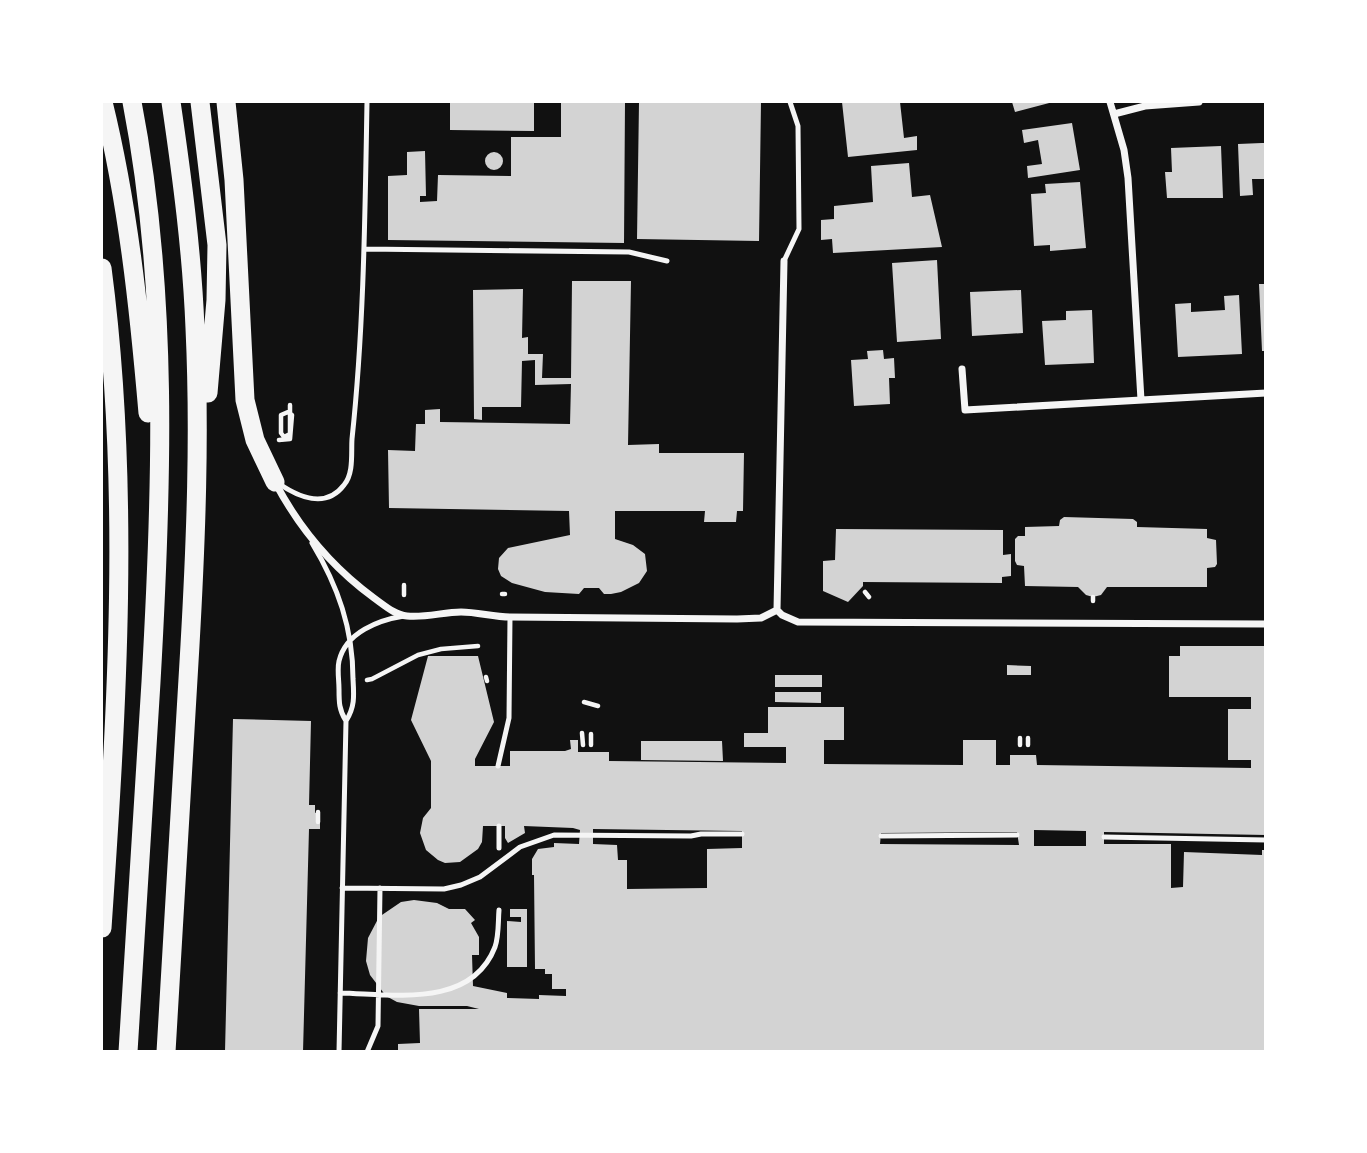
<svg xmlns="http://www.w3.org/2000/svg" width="1367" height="1153" viewBox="0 0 1367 1153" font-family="'Titillium Web',sans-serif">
	<rect width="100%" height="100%" fill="#111"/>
	<!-- building -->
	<path fill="#d3d3d3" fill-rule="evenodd" d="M 450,102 L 534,102 L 534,131 L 450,130 Z
		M 561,102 L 625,102 L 624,243 L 388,240 L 388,176 L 407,175 L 407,152 L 425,151 L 426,196 L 420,196 L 420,202 L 437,201 L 438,175 L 511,176 L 511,137 L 561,137 Z
		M 639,102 L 761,102 L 759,241 L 637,239 Z
		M 842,102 L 900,102 L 904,138 L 917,136 L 917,150 L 848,157 Z
		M 1012,102 L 1053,102 L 1015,112 Z
		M 1072,123 L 1080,170 L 1028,178 L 1027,166 L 1042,164 L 1038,140 L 1024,143 L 1022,130 Z
		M 1262,143 L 1266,143 L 1266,179 L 1252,179 L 1253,195 L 1240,196 L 1238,144 Z
		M 1221,146 L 1223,198 L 1167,198 L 1165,172 L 1172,172 L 1171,148 Z
		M485 161a9 9 0 1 1 18 0a9 9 0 1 1-18 0Z
		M 909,163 L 912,197 L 930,195 L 942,247 L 833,253 L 832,239 L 821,240 L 821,220 L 834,219 L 834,206 L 873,202 L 871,166 Z
		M 1080,182 L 1086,248 L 1050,251 L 1050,245 L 1034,246 L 1031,194 L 1046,193 L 1045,184 Z
		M 937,260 L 941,339 L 897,342 L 892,263 Z
		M 572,281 L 631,281 L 628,445 L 659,444 L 659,453 L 744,453 L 743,511 L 737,511 L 736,522 L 704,522 L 705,511 L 615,511 L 615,539 L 633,545 L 645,554 L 647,571 L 639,583 L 621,592 L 611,594 L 604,594 L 599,588 L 584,588 L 579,594 L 545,592 L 512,583 L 501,576 L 498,569 L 499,558 L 508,548 L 570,535 L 569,511 L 389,508 L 388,450 L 415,451 L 416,424 L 425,424 L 425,410 L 440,409 L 440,422 L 570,424 L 571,384 L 535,385 L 535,360 L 522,361 L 521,407 L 482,407 L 482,420 L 474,419 L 473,290 L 523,289 L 522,338 L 528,337 L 528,354 L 543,354 L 542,378 L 571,378 Z
		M 1259,284 L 1266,284 L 1266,351 L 1262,351 Z
		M 1021,290 L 1023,333 L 972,336 L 970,292 Z
		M 1239,295 L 1242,354 L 1178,357 L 1175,304 L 1191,303 L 1191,312 L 1225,310 L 1224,296 Z
		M 1092,310 L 1094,363 L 1045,365 L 1042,321 L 1066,320 L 1066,311 Z
		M 883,350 L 884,359 L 894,358 L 895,378 L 889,378 L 890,404 L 854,406 L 851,360 L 868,359 L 867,351 Z
		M 1064,517 L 1133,519 L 1137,522 L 1137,527 L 1207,529 L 1207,538 L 1216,540 L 1217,564 L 1215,567 L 1207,568 L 1207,587 L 1107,587 L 1101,595 L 1093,597 L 1086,595 L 1078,587 L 1025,586 L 1024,566 L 1017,565 L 1015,561 L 1015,539 L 1018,536 L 1025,536 L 1025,527 L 1059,526 L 1060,520 Z
		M 836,529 L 1003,530 L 1003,555 L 1011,554 L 1011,576 L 1002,577 L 1002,583 L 863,582 L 863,586 L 848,602 L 823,591 L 823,561 L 835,560 Z
		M 1180,646 L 1266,646 L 1266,835 L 1104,832 L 1104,844 L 1171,844 L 1171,888 L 1183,887 L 1184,852 L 1262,855 L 1262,850 L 1266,850 L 1266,1052 L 398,1052 L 398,1044 L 420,1043 L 419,1009 L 479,1009 L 467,1006 L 419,1006 L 397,1002 L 386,996 L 370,975 L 366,961 L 368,938 L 379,917 L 401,902 L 414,900 L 437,903 L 449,909 L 465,909 L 475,920 L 471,923 L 479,937 L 479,955 L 472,955 L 473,986 L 507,993 L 507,998 L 539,999 L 539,995 L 566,996 L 566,989 L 552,989 L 552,974 L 545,974 L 545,969 L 535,969 L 534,875 L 532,875 L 532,859 L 538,849 L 554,847 L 554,843 L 579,844 L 580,830 L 573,828 L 524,826 L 525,833 L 508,843 L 505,838 L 505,826 L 483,826 L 482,842 L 478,849 L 460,862 L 445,863 L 438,860 L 426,850 L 420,833 L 423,818 L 431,808 L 431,761 L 411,720 L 428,656 L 478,656 L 494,722 L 475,759 L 475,766 L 510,766 L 510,751 L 565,751 L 571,749 L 570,740 L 578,740 L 578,752 L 609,752 L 609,761 L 786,763 L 786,747 L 744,747 L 744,733 L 768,733 L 768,707 L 844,707 L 844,740 L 824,740 L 824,764 L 963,765 L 963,740 L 996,740 L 996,765 L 1010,765 L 1010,755 L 1036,755 L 1037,765 L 1251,768 L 1251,760 L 1228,760 L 1228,709 L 1251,709 L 1251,697 L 1169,697 L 1169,656 L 1180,656 ZM 593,829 L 742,831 L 742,848 L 707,849 L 707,888 L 627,889 L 627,860 L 618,860 L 617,845 L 593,844 ZM 1034,830 L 1086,831 L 1086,846 L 1034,846 ZM 1017,832 L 1019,845 L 880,844 L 881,833 Z
		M 1007,665 L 1031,666 L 1031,675 L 1007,675 Z
		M 775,675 L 822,675 L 822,687 L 775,687 Z
		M 775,692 L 821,692 L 821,703 L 775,702 Z
		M 233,719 L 311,721 L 309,805 L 315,805 L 315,813 L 320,812 L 320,829 L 309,829 L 303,1052 L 225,1052 Z
		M 641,741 L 722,741 L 723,761 L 641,760 Z
		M 510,909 L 527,909 L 527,967 L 507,967 L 507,921 L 521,922 L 521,917 L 510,917 Z"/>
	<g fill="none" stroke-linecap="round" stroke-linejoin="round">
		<!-- path -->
		<path stroke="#f5f5f5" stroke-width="4.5" d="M 279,440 L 290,439 L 292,415 L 288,412 L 281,415 L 281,433 L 284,437 L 290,434 L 290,405
			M 404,585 L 404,595
			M 865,592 L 869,597
			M 502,594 L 505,594
			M 1093,597 L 1093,601
			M 486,677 L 487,681
			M 367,680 L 372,679 L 418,655 L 441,649 L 478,646
			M 584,702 L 598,706
			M 582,733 L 583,745
			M 591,734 L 591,745
			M 1020,738 L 1020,745
			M 1028,738 L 1028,745
			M 318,812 L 318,822"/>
		<!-- service -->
		<path stroke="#f5f5f5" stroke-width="5" d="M 365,249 L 629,252 L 667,261
			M 784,261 L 799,229 L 798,126 L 790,102
			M 278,483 C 298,497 326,509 344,485 C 354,473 351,453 352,439 C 364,327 365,214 367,102
			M 312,543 C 338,586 353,629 353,679 C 354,696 355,707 346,721
			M 498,766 L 509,718 L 510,617
			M 499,826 L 499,848
			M 881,836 L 1017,835
			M 1104,837 L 1266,840
			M 342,888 L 444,889 L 461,885 L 480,877 L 520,847 L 554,835 L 691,836 L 701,834 L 742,834
			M 340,993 C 392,994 471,1009 495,947 C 499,935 498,922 499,910
			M 339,1052 L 346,721 C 339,710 339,702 339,689 C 339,680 337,669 339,661 C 346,632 379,620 404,616
			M 367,1052 L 378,1026 L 380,888"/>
		<!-- minor -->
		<path stroke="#f5f5f5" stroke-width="7" d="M 1110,102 L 1124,150 L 1128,178 L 1141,400
			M 1114,114 L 1145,106 L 1199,102
			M 962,369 L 965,410 L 1266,393
			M 276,484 C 300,529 333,568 374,598 C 384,605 395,615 407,616 C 425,618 444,612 461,612 C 478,612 493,617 510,617 L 737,619 L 761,618 L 777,610
			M 777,610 L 782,615 L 798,622 L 1266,624
			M 777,610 L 784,261"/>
		<!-- trunk -->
		<path stroke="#f5f5f5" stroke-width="19" d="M 103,102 C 128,204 139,308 148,413
			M 200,102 L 217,245 L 216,300 L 208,393
			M 226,102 L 234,180 L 245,400 L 255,440 L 275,482
			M 102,268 C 131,488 117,708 102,928
			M 128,1052 C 136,928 144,805 151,682 C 162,489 169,293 132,102
			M 166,1052 C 175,916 183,780 190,645 C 196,539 200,434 195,328 C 192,252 182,177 171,102"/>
	</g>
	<!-- border -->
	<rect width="1367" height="1153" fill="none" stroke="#ffffff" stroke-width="206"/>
</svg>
